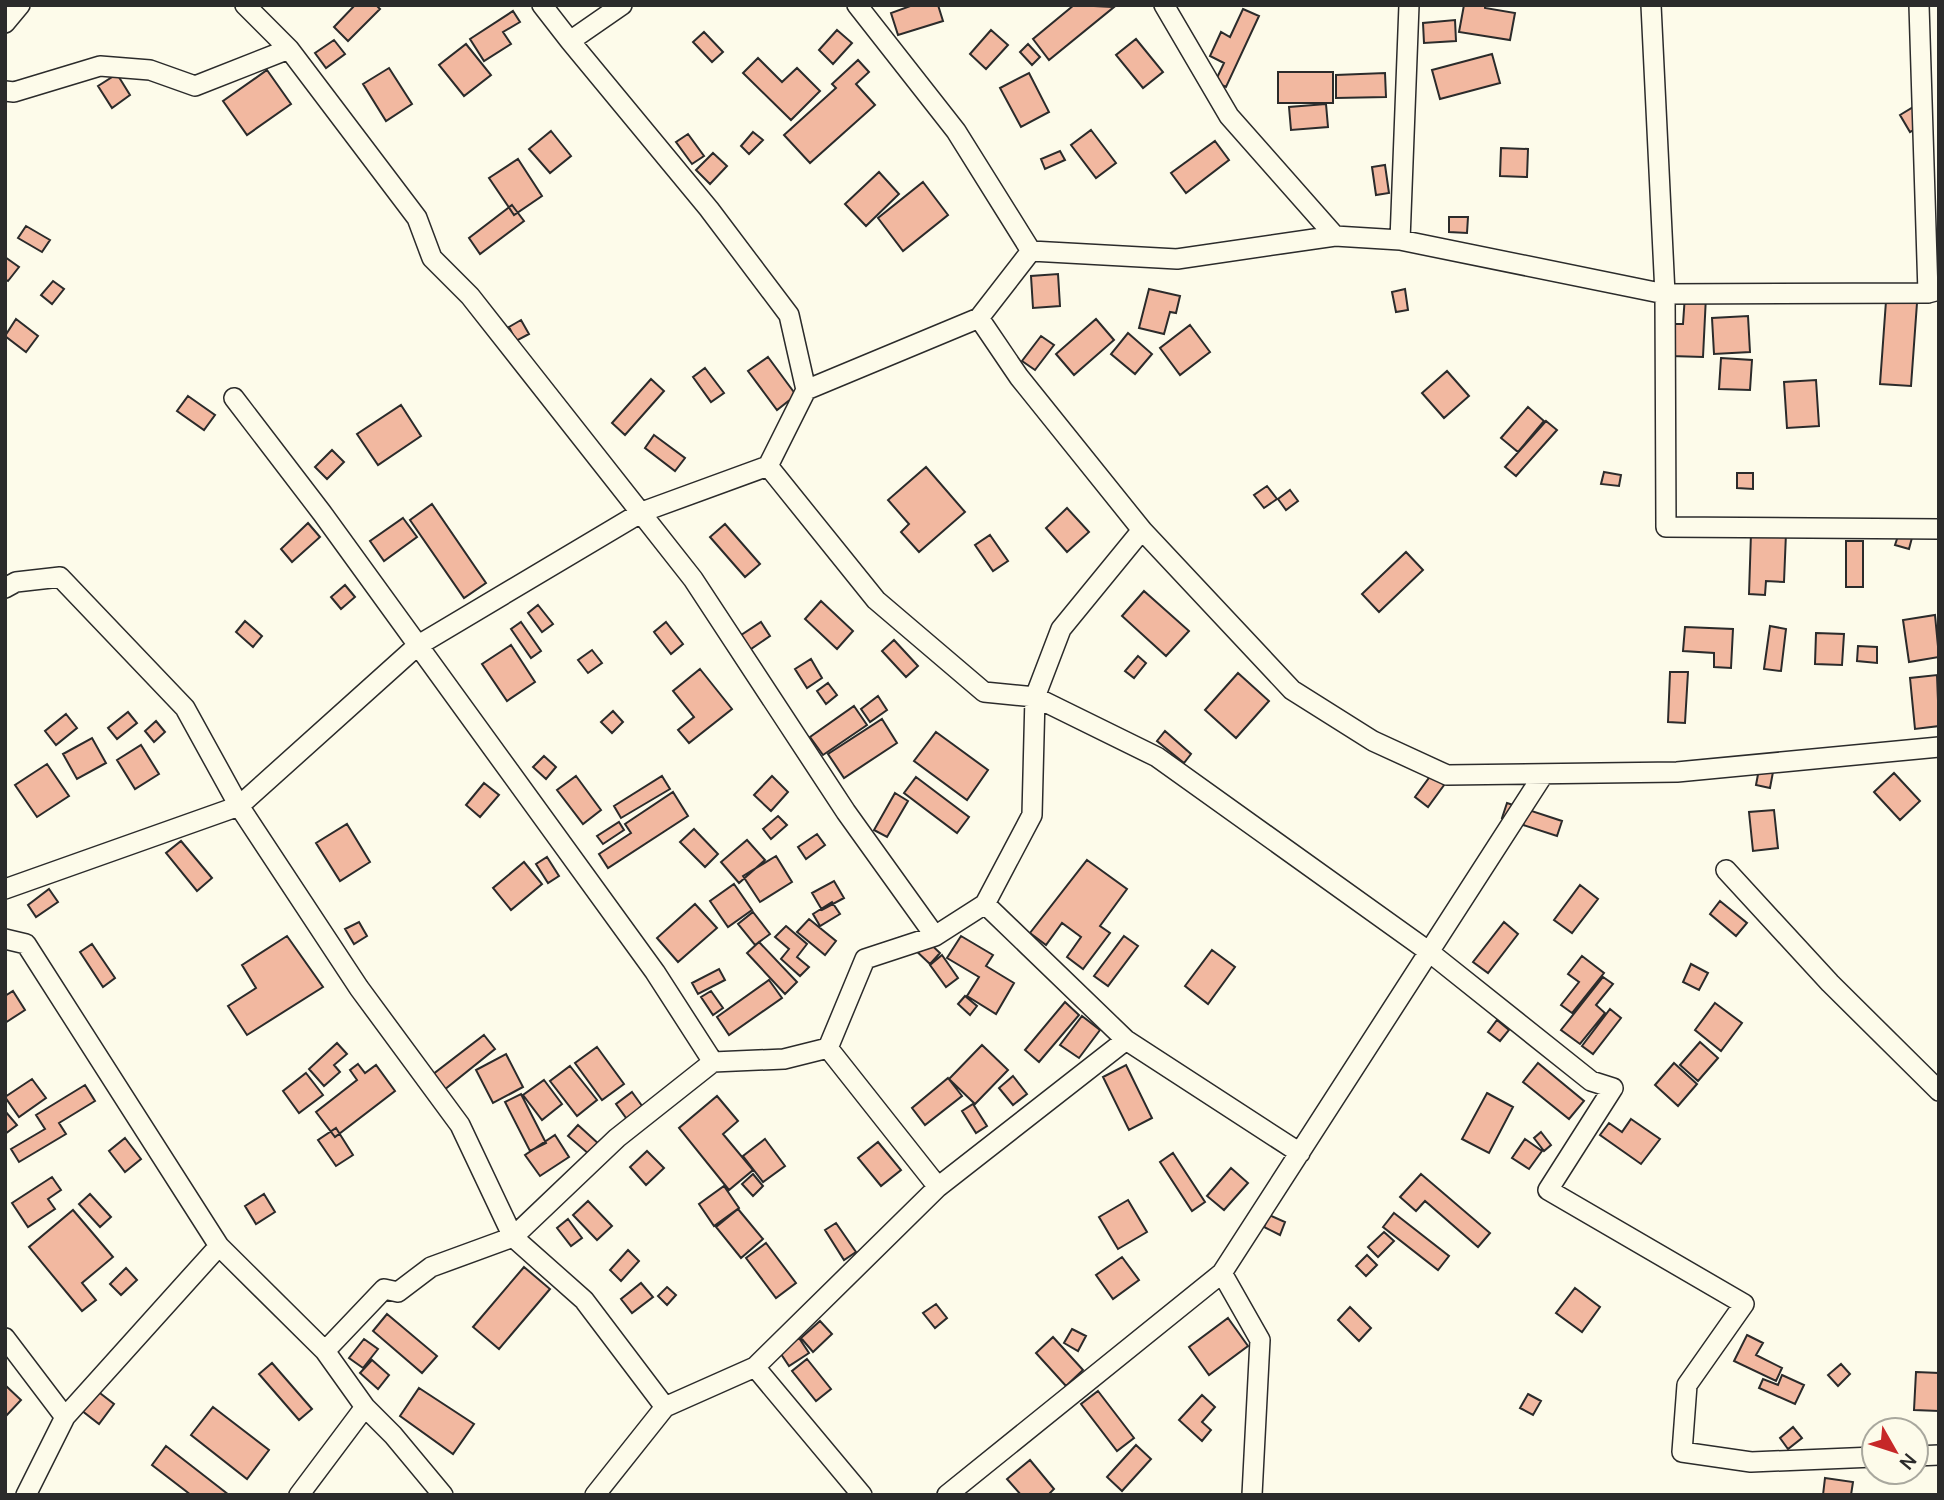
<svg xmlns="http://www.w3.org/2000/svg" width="1944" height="1500" viewBox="0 0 1944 1500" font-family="Manrope,sans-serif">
	<rect width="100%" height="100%" fill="#fdfbea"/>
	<!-- building -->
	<path fill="#f2b8a0" stroke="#2b2b2b" stroke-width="2" d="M 355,5 L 376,5 L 380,9 L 348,41 L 334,27 Z
		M 913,5 L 938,5 L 943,21 L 898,35 L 891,13 Z
		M 1074,5 L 1114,7 L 1049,60 L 1033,39 Z
		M 1464,5 L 1485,5 L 1485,8 L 1515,13 L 1510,40 L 1459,32 Z
		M 1243,9 L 1259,16 L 1226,87 L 1215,82 L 1224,63 L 1210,56 L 1221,32 L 1230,37 Z
		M 513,11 L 520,22 L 503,32 L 511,44 L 484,61 L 470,39 Z
		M 1455,20 L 1456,41 L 1424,43 L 1423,23 Z
		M 837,30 L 852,43 L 833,64 L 819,50 Z
		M 991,30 L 1008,45 L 986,69 L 970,54 Z
		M 704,32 L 723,52 L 712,62 L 693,42 Z
		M 1136,39 L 1163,72 L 1143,88 L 1116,55 Z
		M 334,40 L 345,54 L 326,68 L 315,53 Z
		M 466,44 L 491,75 L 464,96 L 439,65 Z
		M 1028,44 L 1040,57 L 1032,65 L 1020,52 Z
		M 1492,54 L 1500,83 L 1440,99 L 1432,70 Z
		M 758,58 L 782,82 L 797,68 L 820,91 L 791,120 L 743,73 Z
		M 858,60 L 869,72 L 856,84 L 875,105 L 810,163 L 784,135 L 836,88 L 832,84 Z
		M 389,68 L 412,104 L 386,121 L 363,84 Z
		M 267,70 L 291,104 L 247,135 L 223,101 Z
		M 1278,72 L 1333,72 L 1333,103 L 1278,103 Z
		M 1029,73 L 1049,112 L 1021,127 L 1000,88 Z
		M 1385,73 L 1386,97 L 1336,98 L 1336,75 Z
		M 117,74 L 130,95 L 112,108 L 98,86 Z
		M 1326,104 L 1328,127 L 1291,130 L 1289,107 Z
		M 1915,106 L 1925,123 L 1910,132 L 1900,115 Z
		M 1091,130 L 1116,163 L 1096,178 L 1071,145 Z
		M 551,131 L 571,156 L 550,173 L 529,149 Z
		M 753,132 L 763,140 L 749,154 L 741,146 Z
		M 688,134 L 704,156 L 692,164 L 676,142 Z
		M 1215,141 L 1229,160 L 1186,193 L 1171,173 Z
		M 1501,148 L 1528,149 L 1527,177 L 1500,176 Z
		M 1060,151 L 1065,160 L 1045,169 L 1041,159 Z
		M 713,153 L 727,166 L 710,184 L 696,170 Z
		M 518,159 L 542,196 L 514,215 L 489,178 Z
		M 1385,165 L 1389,193 L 1376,195 L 1372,167 Z
		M 879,172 L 899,194 L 866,226 L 845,204 Z
		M 923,182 L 948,215 L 903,251 L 878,218 Z
		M 512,205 L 524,221 L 480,254 L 469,238 Z
		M 1449,217 L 1468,217 L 1467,233 L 1449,232 Z
		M 26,226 L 50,240 L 42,252 L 18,238 Z
		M 5,257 L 19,267 L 8,281 L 5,279 Z
		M 1058,274 L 1060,306 L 1033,308 L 1031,276 Z
		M 53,281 L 64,289 L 52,304 L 41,295 Z
		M 1149,289 L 1180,296 L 1176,313 L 1170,312 L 1164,334 L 1139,328 Z
		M 1405,289 L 1408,310 L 1396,312 L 1392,292 Z
		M 1685,295 L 1706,296 L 1703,357 L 1671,356 L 1673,324 L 1683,324 Z
		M 1886,301 L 1917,303 L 1911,386 L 1880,384 Z
		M 1748,316 L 1750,352 L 1714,354 L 1712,318 Z
		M 16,319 L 38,336 L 26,352 L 5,336 Z
		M 1096,319 L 1114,340 L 1074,375 L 1056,354 Z
		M 521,320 L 529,334 L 516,341 L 509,327 Z
		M 1190,325 L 1210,352 L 1180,375 L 1160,348 Z
		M 1128,333 L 1152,354 L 1135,374 L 1111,354 Z
		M 1041,336 L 1054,345 L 1035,370 L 1022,361 Z
		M 768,357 L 796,395 L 777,410 L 748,371 Z
		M 1721,358 L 1752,360 L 1750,390 L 1719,389 Z
		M 705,368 L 724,393 L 711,402 L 693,377 Z
		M 1447,371 L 1469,396 L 1444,418 L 1422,393 Z
		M 651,379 L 664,391 L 625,435 L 612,423 Z
		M 1816,380 L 1819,426 L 1787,428 L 1784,382 Z
		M 188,396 L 215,415 L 204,430 L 177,411 Z
		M 401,405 L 421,436 L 378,465 L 357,434 Z
		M 1528,407 L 1544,421 L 1518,452 L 1501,438 Z
		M 1546,421 L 1557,430 L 1516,476 L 1505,467 Z
		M 654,435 L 685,458 L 675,471 L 645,448 Z
		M 332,450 L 344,462 L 327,479 L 315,467 Z
		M 926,467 L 965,512 L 919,552 L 901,532 L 909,524 L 888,500 Z
		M 1604,472 L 1621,475 L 1619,486 L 1601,484 Z
		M 1737,473 L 1753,473 L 1753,489 L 1737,488 Z
		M 1267,486 L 1277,499 L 1264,508 L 1254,495 Z
		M 1290,490 L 1298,501 L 1286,510 L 1278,499 Z
		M 432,504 L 486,583 L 464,598 L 410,520 Z
		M 1067,508 L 1089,532 L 1067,552 L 1046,528 Z
		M 403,518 L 417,537 L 384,561 L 370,541 Z
		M 308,523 L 320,537 L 292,562 L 281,549 Z
		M 725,524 L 760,564 L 745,577 L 710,537 Z
		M 1900,530 L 1913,534 L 1909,549 L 1895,545 Z
		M 1751,533 L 1786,533 L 1784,582 L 1766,581 L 1765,595 L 1749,594 Z
		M 990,535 L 1008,561 L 993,571 L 975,545 Z
		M 1846,541 L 1863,541 L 1863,587 L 1846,587 Z
		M 1406,552 L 1423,570 L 1379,612 L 1362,594 Z
		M 345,585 L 355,597 L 341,609 L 331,597 Z
		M 1144,591 L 1189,631 L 1166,656 L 1122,616 Z
		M 821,601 L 853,631 L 837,649 L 805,619 Z
		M 538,605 L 553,624 L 542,632 L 528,613 Z
		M 1935,615 L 1939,657 L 1909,662 L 1903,620 Z
		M 245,621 L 262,636 L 253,647 L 236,632 Z
		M 521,622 L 541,651 L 531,658 L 511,629 Z
		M 666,622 L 683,644 L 671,654 L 654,632 Z
		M 761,622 L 770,636 L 748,651 L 729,643 Z
		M 1770,626 L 1786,629 L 1781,671 L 1764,669 Z
		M 1685,627 L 1733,629 L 1731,668 L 1714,667 L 1714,653 L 1683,651 Z
		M 1816,633 L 1844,634 L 1842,665 L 1815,664 Z
		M 894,640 L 918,666 L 906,677 L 882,651 Z
		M 511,645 L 535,682 L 507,701 L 482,664 Z
		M 1858,646 L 1877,647 L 1877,663 L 1857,661 Z
		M 592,650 L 602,663 L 588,673 L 578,660 Z
		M 1138,656 L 1146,663 L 1134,678 L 1125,671 Z
		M 811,659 L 822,678 L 807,688 L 795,669 Z
		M 700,669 L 732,709 L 689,743 L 678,730 L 694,717 L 673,691 Z
		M 1670,672 L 1688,672 L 1685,723 L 1668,722 Z
		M 1238,673 L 1269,701 L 1236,738 L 1205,710 Z
		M 1937,675 L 1939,726 L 1915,729 L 1910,678 Z
		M 828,683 L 837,695 L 826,704 L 817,691 Z
		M 878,696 L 887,710 L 870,722 L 861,709 Z
		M 854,706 L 867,725 L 823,755 L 810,737 Z
		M 613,711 L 623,722 L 612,733 L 601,722 Z
		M 128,712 L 137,723 L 117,739 L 108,728 Z
		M 66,714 L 77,728 L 56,745 L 45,731 Z
		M 882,719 L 897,743 L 844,778 L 828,754 Z
		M 156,721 L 165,732 L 154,742 L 145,731 Z
		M 1165,731 L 1191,754 L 1184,763 L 1157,741 Z
		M 936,732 L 988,770 L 967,800 L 914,761 Z
		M 92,738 L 106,763 L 77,779 L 63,754 Z
		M 141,745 L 159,774 L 135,789 L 117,760 Z
		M 544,756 L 556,767 L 546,779 L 533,767 Z
		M 47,764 L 69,796 L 37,817 L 15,785 Z
		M 1759,769 L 1773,772 L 1770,788 L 1756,785 Z
		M 1434,771 L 1447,781 L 1428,807 L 1415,797 Z
		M 1894,773 L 1920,801 L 1900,820 L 1874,792 Z
		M 576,776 L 601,810 L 583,824 L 557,790 Z
		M 662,776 L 670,789 L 621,818 L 614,806 Z
		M 772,776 L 788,792 L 771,811 L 754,795 Z
		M 916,777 L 969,817 L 957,833 L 904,793 Z
		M 484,783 L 499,795 L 480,817 L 466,805 Z
		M 673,792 L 688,816 L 608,868 L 599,854 L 631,833 L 625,824 Z
		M 895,793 L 908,801 L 887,837 L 874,830 Z
		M 1507,803 L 1562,821 L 1557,836 L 1502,818 Z
		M 1774,810 L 1778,848 L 1753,851 L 1749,812 Z
		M 778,816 L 787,825 L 771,839 L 763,829 Z
		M 619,822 L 624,830 L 603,844 L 597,836 Z
		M 347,824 L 370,862 L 340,881 L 316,843 Z
		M 694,829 L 718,854 L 705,867 L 680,842 Z
		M 817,834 L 825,845 L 806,859 L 798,847 Z
		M 747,840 L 765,860 L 739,883 L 721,862 Z
		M 181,841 L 212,878 L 197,891 L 166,853 Z
		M 776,856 L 792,882 L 760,902 L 743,876 Z
		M 547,857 L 559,876 L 548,883 L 536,864 Z
		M 1087,860 L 1127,889 L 1100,926 L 1110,933 L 1083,969 L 1067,957 L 1081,937 L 1062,923 L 1046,945 L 1030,933 Z
		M 524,862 L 542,884 L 511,910 L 493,888 Z
		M 834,881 L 844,898 L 822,910 L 812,893 Z
		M 734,884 L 752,910 L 728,927 L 710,901 Z
		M 1580,885 L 1598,899 L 1572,933 L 1554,920 Z
		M 49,889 L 58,902 L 36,917 L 28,905 Z
		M 1720,901 L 1747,923 L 1736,936 L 1710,914 Z
		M 832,902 L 840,914 L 820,926 L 813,914 Z
		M 695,904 L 717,928 L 678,962 L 657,938 Z
		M 753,912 L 770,934 L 755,945 L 738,924 Z
		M 809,919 L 836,941 L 825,955 L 797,932 Z
		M 359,922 L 367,936 L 354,944 L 345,929 Z
		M 1504,922 L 1518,934 L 1488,973 L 1473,962 Z
		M 786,926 L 807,944 L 797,957 L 809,967 L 800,976 L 781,959 L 789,949 L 775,937 Z
		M 287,936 L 323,987 L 247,1035 L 228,1006 L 256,988 L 242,965 Z
		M 922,936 L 940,953 L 930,964 L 912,947 Z
		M 961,936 L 993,955 L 986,966 L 1014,983 L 996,1014 L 967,996 L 979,977 L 947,958 Z
		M 1124,936 L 1138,946 L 1108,986 L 1094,976 Z
		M 759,942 L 797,982 L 785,994 L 747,953 Z
		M 92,944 L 115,978 L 103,987 L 80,952 Z
		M 1212,950 L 1235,967 L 1208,1004 L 1185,986 Z
		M 942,955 L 958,978 L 946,987 L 930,965 Z
		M 1582,956 L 1604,973 L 1572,1013 L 1561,1005 L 1579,982 L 1568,974 Z
		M 1691,964 L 1708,973 L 1699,990 L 1683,982 Z
		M 719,969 L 725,980 L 698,994 L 692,983 Z
		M 1603,977 L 1613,984 L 1596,1005 L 1605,1013 L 1580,1044 L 1561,1030 Z
		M 769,980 L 782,998 L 729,1035 L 717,1017 Z
		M 13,991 L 25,1010 L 5,1023 L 5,996 Z
		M 711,991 L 723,1008 L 713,1015 L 701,997 Z
		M 965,996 L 977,1006 L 970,1015 L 958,1004 Z
		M 1065,1002 L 1079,1015 L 1039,1062 L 1025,1050 Z
		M 1715,1003 L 1742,1023 L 1721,1051 L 1695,1030 Z
		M 1610,1009 L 1621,1018 L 1593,1054 L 1582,1046 Z
		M 1082,1016 L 1100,1030 L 1079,1058 L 1060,1045 Z
		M 1497,1020 L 1509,1030 L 1500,1041 L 1488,1032 Z
		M 484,1035 L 495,1049 L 444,1090 L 432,1075 Z
		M 1700,1042 L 1718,1058 L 1698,1081 L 1680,1065 Z
		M 337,1043 L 347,1054 L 334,1065 L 340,1072 L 324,1086 L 309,1069 Z
		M 982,1045 L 1008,1070 L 975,1104 L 949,1079 Z
		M 597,1047 L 624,1084 L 602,1100 L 575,1063 Z
		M 506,1054 L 523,1087 L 493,1103 L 476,1070 Z
		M 1538,1063 L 1584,1101 L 1569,1119 L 1523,1082 Z
		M 1674,1063 L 1697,1084 L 1678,1106 L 1655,1085 Z
		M 358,1064 L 365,1073 L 376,1065 L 395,1091 L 335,1137 L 316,1112 L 357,1080 L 350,1070 Z
		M 1126,1065 L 1152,1118 L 1129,1130 L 1103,1077 Z
		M 570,1066 L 597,1100 L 577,1116 L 550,1081 Z
		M 306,1073 L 323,1095 L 299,1113 L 283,1091 Z
		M 1013,1076 L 1027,1094 L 1013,1105 L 999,1088 Z
		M 948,1078 L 962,1096 L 925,1125 L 912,1108 Z
		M 32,1079 L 46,1098 L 19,1117 L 5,1097 Z
		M 544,1080 L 562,1104 L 542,1120 L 523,1095 Z
		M 85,1085 L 95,1101 L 59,1123 L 66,1134 L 19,1162 L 11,1149 L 45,1129 L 36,1115 Z
		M 632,1092 L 645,1110 L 629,1122 L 616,1104 Z
		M 1487,1093 L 1513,1107 L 1489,1153 L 1462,1139 Z
		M 521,1094 L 546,1143 L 530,1151 L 505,1102 Z
		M 717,1096 L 738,1121 L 723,1134 L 753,1170 L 729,1190 L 679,1128 Z
		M 973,1104 L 987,1126 L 976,1133 L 962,1111 Z
		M 5,1111 L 17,1125 L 5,1134 Z
		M 1631,1119 L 1660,1139 L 1641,1164 L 1600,1135 L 1609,1123 L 1622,1132 Z
		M 578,1125 L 600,1145 L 590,1155 L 568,1136 Z
		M 336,1128 L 353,1155 L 336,1166 L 318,1140 Z
		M 1541,1132 L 1551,1145 L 1544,1151 L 1534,1138 Z
		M 555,1135 L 569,1157 L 540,1176 L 525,1155 Z
		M 125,1138 L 141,1159 L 125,1172 L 109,1151 Z
		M 765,1139 L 785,1166 L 763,1182 L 743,1156 Z
		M 1525,1139 L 1542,1151 L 1529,1169 L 1512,1158 Z
		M 878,1142 L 901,1170 L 881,1186 L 858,1158 Z
		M 647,1151 L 664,1168 L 646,1185 L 630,1167 Z
		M 1173,1153 L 1205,1202 L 1192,1211 L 1160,1162 Z
		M 1231,1168 L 1248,1183 L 1224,1210 L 1207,1196 Z
		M 753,1174 L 763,1186 L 753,1196 L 742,1184 Z
		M 1421,1174 L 1490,1233 L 1478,1247 L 1425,1201 L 1416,1211 L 1400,1197 Z
		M 52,1177 L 61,1190 L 48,1199 L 55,1209 L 28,1227 L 12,1203 Z
		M 724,1186 L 739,1208 L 714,1226 L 699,1204 Z
		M 90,1194 L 111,1217 L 100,1227 L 79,1204 Z
		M 264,1194 L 275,1212 L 256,1224 L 245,1206 Z
		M 1128,1200 L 1147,1232 L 1118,1249 L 1099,1217 Z
		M 588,1201 L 612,1226 L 597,1240 L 573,1215 Z
		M 738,1209 L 763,1239 L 741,1258 L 716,1227 Z
		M 73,1210 L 113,1257 L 82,1283 L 96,1300 L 82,1311 L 29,1247 Z
		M 1394,1213 L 1449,1256 L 1438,1270 L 1383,1227 Z
		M 1269,1215 L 1285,1222 L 1280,1235 L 1264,1227 Z
		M 568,1219 L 582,1238 L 571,1246 L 557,1228 Z
		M 836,1223 L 856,1252 L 844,1260 L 825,1230 Z
		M 1384,1232 L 1394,1241 L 1378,1257 L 1368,1247 Z
		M 766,1243 L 796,1283 L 776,1298 L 746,1258 Z
		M 628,1250 L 639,1261 L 621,1281 L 610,1270 Z
		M 1367,1255 L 1377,1265 L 1366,1276 L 1356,1266 Z
		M 1122,1257 L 1139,1280 L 1113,1299 L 1096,1275 Z
		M 524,1267 L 550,1289 L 499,1349 L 473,1327 Z
		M 126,1268 L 137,1280 L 121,1295 L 110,1284 Z
		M 641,1283 L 653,1297 L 632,1313 L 621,1299 Z
		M 667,1287 L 676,1295 L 667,1305 L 658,1296 Z
		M 1575,1288 L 1600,1307 L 1582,1332 L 1556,1313 Z
		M 936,1304 L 947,1318 L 935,1328 L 923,1313 Z
		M 1350,1307 L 1371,1328 L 1359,1341 L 1338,1320 Z
		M 387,1314 L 437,1356 L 422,1373 L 373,1331 Z
		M 1228,1318 L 1248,1346 L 1209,1375 L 1189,1347 Z
		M 820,1321 L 832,1334 L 813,1352 L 801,1338 Z
		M 1072,1329 L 1086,1336 L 1078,1351 L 1064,1343 Z
		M 1747,1335 L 1763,1343 L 1756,1355 L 1782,1368 L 1776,1381 L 1734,1361 Z
		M 1053,1337 L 1083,1370 L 1066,1386 L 1036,1353 Z
		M 799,1338 L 809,1353 L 789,1366 L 779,1351 Z
		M 364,1339 L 378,1349 L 363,1368 L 349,1358 Z
		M 807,1359 L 831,1389 L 816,1401 L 792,1371 Z
		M 372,1360 L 389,1375 L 378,1389 L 360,1373 Z
		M 272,1363 L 312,1409 L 299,1420 L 259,1374 Z
		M 1841,1364 L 1850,1374 L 1838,1386 L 1828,1375 Z
		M 1916,1372 L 1939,1373 L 1939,1411 L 1914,1410 Z
		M 1782,1375 L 1804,1385 L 1795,1404 L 1759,1388 L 1763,1379 L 1778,1385 Z
		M 5,1385 L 21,1400 L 6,1416 L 5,1416 Z
		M 419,1388 L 474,1424 L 453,1454 L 400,1416 Z
		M 96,1390 L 114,1404 L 99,1424 L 81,1410 Z
		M 1098,1391 L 1134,1438 L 1117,1451 L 1081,1404 Z
		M 1528,1394 L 1541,1401 L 1533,1415 L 1520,1408 Z
		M 1202,1395 L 1215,1407 L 1202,1422 L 1211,1430 L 1202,1441 L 1179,1420 Z
		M 213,1407 L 269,1450 L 247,1479 L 191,1435 Z
		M 1793,1427 L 1802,1438 L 1788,1449 L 1780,1438 Z
		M 1136,1445 L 1151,1459 L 1122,1491 L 1107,1477 Z
		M 166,1446 L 229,1495 L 191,1495 L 152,1465 Z
		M 1030,1460 L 1054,1489 L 1048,1495 L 1021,1495 L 1007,1479 Z
		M 1825,1478 L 1853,1482 L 1851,1495 L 1823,1495 Z"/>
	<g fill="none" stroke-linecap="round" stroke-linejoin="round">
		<defs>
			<path id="minor" d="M 245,5 L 289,49 L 417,218 L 432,258 L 470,296 L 693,579 L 846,812 L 935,936
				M 542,5 L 570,41 L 622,5
				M 857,5 L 956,131 L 1031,251 L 1177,259 L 1335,236 L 1400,240 L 1665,294 L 1928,293 L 1939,290
				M 1164,5 L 1229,116 L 1335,236
				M 1651,5 L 1665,294 L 1666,527 L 1939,529
				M 1919,5 L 1928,293
				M 5,23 L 20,5
				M 5,91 L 14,92 L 100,66 L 150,70 L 195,86 L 289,49
				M 1400,240 L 1409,5
				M 806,390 L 979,318
				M 234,398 L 322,513 L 655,972 L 713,1062
				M 768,466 L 876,600 L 984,692 L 1035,697 L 1157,757 L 1428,951 L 1591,1081 L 1613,1088 L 1548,1190 L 1744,1304 L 1687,1385 L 1682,1452 L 1751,1462 L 1874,1457
				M 1142,530 L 1292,690 L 1373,741 L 1447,775 L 1677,772 L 1939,747
				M 5,588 L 16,582 L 60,577 L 185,708 L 239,806 L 359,988 L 460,1125 L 513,1237 L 584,1300 L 665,1407
				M 1726,870 L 1830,983 L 1939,1091
				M 5,889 L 239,806 L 417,646 L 642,512 L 768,466 L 806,390 L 789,315 L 709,209 L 570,41
				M 985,904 L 1126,1040 L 1300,1153
				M 5,939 L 26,944 L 219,1246 L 325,1351 L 365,1407 L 393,1435 L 443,1495
				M 828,1048 L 938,1187
				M 1222,1273 L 1260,1340 L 1252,1495
				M 5,1338 L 65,1417
				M 325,1351 L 384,1289 L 398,1292 L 431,1267 L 513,1237 L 617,1138 L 713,1062 L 784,1059 L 828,1048 L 865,959 L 935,936 L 985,904 L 1032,815 L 1035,697 L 1061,629 L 1142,530 L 1019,377 L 979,318 L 1031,251
				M 755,1367 L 862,1495
				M 1916,1456 L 1939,1455
				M 26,1495 L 65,1417 L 219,1246
				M 299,1495 L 365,1407
				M 595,1495 L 665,1407 L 755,1367 L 938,1187 L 1126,1040
				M 947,1495 L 1222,1273 L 1543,775"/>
		</defs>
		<!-- minor casing -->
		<use href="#minor" stroke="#2b2b2b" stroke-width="22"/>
		<!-- minor -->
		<use href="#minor" stroke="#fdfbea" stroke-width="19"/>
	</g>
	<!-- border -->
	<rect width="1944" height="1500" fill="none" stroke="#2b2b2b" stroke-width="14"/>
	<!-- north arrow -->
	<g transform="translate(1895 1451) rotate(129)"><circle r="33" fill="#fdfbea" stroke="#a9a89e" stroke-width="2"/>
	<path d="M0-5L12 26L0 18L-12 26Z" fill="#c62828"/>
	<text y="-10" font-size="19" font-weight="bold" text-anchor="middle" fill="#2b2b2b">N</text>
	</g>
</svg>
